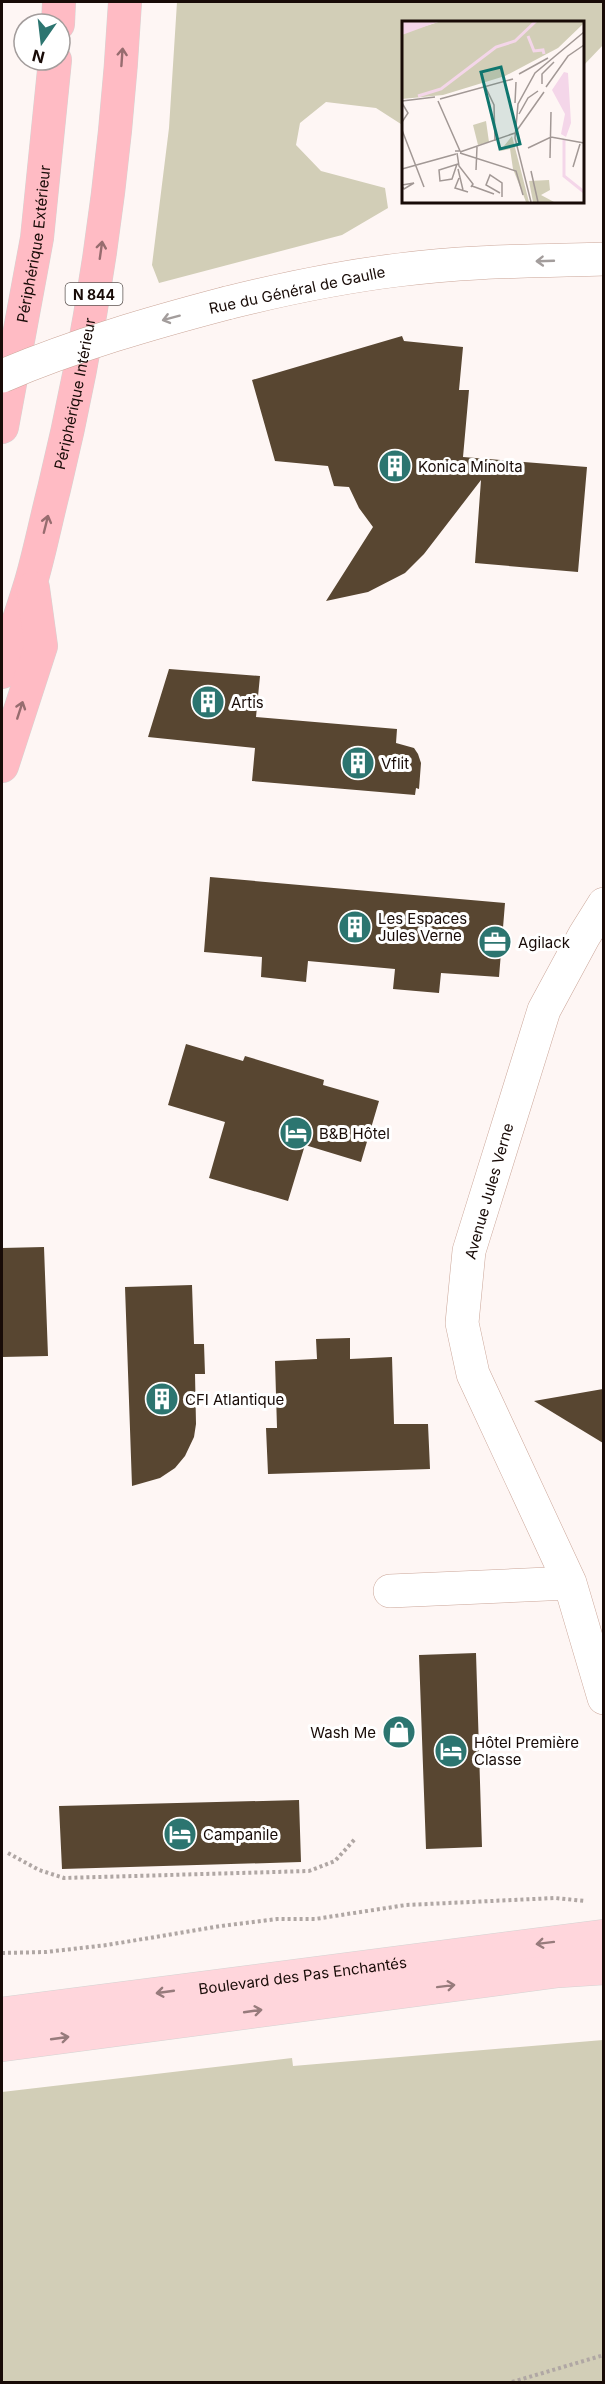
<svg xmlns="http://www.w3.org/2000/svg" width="605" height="2384" viewBox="0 0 605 2384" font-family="Inter,sans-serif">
	<rect width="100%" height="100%" fill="#fef6f4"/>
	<!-- green -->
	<path fill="#d2ceb7" d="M 177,2 L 603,2 L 603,45 L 583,66 L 582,22 L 404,22 L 404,126 L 376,108 L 326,102 L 300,123 L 296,145 L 321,171 L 385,188 L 388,208 L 342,235 L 159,283 L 152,265 L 169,128 Z
		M 603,2040 L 603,2382 L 2,2382 L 2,2092 L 292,2058 L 293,2066 Z"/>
	<!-- building -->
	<path fill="#584631" d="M 402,336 L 404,341 L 463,347 L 459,390 L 469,390 L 463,457 L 587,467 L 578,572 L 475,563 L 481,480 L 424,554 L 405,573 L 368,592 L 326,601 L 373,527 L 359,508 L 349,487 L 334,486 L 328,466 L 275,461 L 252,380 Z
		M 169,669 L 260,676 L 256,717 L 397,729 L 396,743 L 414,748 L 418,754 L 421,763 L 419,789 L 416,788 L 415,795 L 252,781 L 255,748 L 148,737 Z
		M 210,877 L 505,903 L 499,977 L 441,973 L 439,993 L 393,989 L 395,969 L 308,961 L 306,982 L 261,977 L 262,957 L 204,952 Z
		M 186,1044 L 243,1061 L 245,1056 L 324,1080 L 323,1085 L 379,1101 L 361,1162 L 305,1145 L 288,1201 L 209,1178 L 225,1122 L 168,1105 Z
		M 44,1247 L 48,1356 L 2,1357 L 2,1248 Z
		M 192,1285 L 194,1344 L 204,1344 L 205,1374 L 195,1374 L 196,1424 L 194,1437 L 185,1456 L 175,1468 L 160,1478 L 132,1486 L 125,1287 Z
		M 350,1338 L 350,1359 L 392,1357 L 394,1424 L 428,1424 L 430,1469 L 268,1474 L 266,1428 L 277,1428 L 275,1361 L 317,1359 L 316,1339 Z
		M 603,1389 L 603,1443 L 534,1401 Z
		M 476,1653 L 482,1847 L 426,1849 L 419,1655 Z
		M 299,1800 L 301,1862 L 62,1869 L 59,1806 Z"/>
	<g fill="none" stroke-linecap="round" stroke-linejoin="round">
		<defs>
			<path id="minor" d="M 227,303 C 283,289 341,277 398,270 C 466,261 535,261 604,259
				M 604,904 L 584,936 L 544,1010 L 469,1251 L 462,1323 L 473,1374 L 570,1583 L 604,1698
				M 390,1591 L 570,1583"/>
			<g id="major">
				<path id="s1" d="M 2,2014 L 604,1936"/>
				<path d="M 2,2045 L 558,1971 L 604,1968"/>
			</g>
			<g id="highway">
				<path d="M 58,24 L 59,2"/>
				<path id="s2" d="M 2,427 L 37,238 L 55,60"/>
				<path id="s3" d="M 2,672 C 11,642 22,612 31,582 C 40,551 46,520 54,489 C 93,329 116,166 125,2"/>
				<path d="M 2,766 L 41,646 L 33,588"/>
			</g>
		</defs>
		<!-- minor casing -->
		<use href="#minor" stroke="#cba699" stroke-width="34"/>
		<!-- major casing -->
		<use href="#major" stroke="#d5d3d2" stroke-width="34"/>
		<!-- highway casing -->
		<use href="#highway" stroke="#d5d3d2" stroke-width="34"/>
		<!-- path -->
		<path stroke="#b0a7a4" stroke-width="4" stroke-dasharray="3 3" stroke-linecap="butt" d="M 8,1853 L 39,1870 L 64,1878 L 309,1871 L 335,1861 L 355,1839
			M 2,1953 L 46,1952 L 107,1945 L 221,1926 L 277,1919 L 315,1919 L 406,1905 L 555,1898 L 585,1901
			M 512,2382 L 604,2355"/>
		<!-- minor -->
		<use href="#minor" stroke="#fff" stroke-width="33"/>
		<!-- major -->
		<use href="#major" stroke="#ffd6dc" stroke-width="33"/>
		<!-- highway -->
		<use href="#highway" stroke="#ffbbc4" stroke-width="33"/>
		<defs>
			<path id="minor-bridge" d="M 2,376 C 75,345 151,323 227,303"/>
		</defs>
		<!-- minor-bridge casing -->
		<use href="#minor-bridge" stroke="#cba699" stroke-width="34" stroke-linecap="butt"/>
		<!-- minor-bridge -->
		<use href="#minor-bridge" stroke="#fff" stroke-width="33"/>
	</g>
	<!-- one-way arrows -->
	<defs><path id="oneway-shaft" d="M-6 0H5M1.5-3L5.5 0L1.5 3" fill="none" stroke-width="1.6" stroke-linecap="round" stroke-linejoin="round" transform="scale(1.5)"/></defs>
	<g stroke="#976c6f">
		<use href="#oneway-shaft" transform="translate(122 57) rotate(-86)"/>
		<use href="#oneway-shaft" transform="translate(101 250) rotate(-82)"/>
		<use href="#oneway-shaft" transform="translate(46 524) rotate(-76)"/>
		<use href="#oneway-shaft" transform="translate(20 710) rotate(-72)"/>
	</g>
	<g stroke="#a39d9c">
		<use href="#oneway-shaft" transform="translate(545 261) rotate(178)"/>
		<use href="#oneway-shaft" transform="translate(171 318) rotate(165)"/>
	</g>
	<g stroke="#977b7c">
		<use href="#oneway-shaft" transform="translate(545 1943) rotate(173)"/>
		<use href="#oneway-shaft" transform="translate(446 1986) rotate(-7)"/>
		<use href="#oneway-shaft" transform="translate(165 1992) rotate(172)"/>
		<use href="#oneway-shaft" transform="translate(253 2011) rotate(-8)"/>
		<use href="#oneway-shaft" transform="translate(60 2038) rotate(-8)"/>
	</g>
	<!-- icons -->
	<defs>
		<symbol id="building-disc" viewBox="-11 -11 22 22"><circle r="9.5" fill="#2c7570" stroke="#fff"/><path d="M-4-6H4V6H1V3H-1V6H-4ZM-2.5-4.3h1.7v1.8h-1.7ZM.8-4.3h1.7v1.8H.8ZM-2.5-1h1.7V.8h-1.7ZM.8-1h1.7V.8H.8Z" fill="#fff"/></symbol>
		<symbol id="office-disc" viewBox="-11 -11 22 22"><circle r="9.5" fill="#2c7570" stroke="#fff"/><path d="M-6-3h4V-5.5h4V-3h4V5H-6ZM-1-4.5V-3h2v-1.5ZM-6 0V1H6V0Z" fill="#fff"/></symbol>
		<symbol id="hotel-disc" viewBox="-11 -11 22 22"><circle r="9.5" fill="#2c7570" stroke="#fff"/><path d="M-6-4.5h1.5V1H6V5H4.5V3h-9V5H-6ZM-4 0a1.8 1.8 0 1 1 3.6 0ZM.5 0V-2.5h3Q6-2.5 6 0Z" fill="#fff"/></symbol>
		<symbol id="shop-disc" viewBox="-11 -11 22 22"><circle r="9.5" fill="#2c7570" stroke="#fff"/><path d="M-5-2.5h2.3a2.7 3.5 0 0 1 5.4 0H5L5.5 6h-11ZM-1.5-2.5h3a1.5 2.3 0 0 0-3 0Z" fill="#fff"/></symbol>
	</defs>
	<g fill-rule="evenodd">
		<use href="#building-disc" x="376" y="447" width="38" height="38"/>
		<use href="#building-disc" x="189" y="683" width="38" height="38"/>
		<use href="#building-disc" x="339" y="744" width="38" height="38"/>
		<use href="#building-disc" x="336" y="908" width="38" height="38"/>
		<use href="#office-disc" x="476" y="923" width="38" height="38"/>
		<use href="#hotel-disc" x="277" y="1114" width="38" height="38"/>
		<use href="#building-disc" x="143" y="1380" width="38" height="38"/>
		<use href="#shop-disc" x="380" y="1713" width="38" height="38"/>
		<use href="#hotel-disc" x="432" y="1732" width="38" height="38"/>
		<use href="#hotel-disc" x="161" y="1815" width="38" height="38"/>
	</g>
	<g text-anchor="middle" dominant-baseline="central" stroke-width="6" stroke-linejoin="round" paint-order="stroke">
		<!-- shield labels -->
		<rect fill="#fff" stroke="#5d5451" stroke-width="1.5" x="65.5" y="283" width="57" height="22" rx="4.5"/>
		<g font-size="14" font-weight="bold" fill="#180b07">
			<text x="94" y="294">N 844</text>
		</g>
		<!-- street labels -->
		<g font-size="15" fill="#180b07" stroke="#fff">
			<text stroke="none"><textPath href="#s2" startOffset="186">Périphérique Extérieur</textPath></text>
			<text transform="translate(297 290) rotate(-12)">Rue du Général de Gaulle</text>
			<text stroke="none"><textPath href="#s3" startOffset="288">Périphérique Intérieur</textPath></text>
			<text transform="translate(489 1191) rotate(-74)">Avenue Jules Verne</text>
			<text stroke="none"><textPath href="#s1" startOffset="303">Boulevard des Pas Enchantés</textPath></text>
		</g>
		<!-- poi labels -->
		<g font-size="15" fill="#180b07" stroke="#fff" text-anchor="start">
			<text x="418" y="466">Konica Minolta</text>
			<text x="231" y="702">Artis</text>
			<text x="381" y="763">Vflit</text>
			<text x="378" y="918">Les Espaces<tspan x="378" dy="17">Jules Verne</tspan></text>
			<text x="518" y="942">Agilack</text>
			<text x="319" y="1133">B&amp;B Hôtel</text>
			<text x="185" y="1399">CFI Atlantique</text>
			<text x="376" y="1732" text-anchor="end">Wash Me</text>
			<text x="474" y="1742">Hôtel Première<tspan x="474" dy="17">Classe</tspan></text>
			<text x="203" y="1834">Campanile</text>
		</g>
	</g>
	<!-- overview -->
	<g transform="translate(402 21)">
		<rect width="182" height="182" fill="#fef6f4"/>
		<path d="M 40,0 L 181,0 L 181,3 L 156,27 L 103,55 L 41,74 L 0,78 L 0,12 ZM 84,100 L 87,121 L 76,124 L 71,104 ZM 110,115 L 127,181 L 124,181 L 111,148 L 108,128 L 98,130 ZM 147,159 L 148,169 L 139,174 L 152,181 L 131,181 L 127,160 Z" fill="#d2ceb7"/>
		<path d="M 0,0 L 38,0 L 0,14 ZM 162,51 L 166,52 L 169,102 L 164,116 L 159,113 L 163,93 L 150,69 Z" fill="#f4d6e9"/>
		<path fill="none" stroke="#f4d6e9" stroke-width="3" d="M 126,15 L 132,30 L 141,29 L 142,33M 16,75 L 39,68 L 94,26 L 113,20 L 134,0M 162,119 L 162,155 L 182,171"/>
		<path fill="none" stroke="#a29895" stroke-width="1.5" d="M 117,53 L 146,37M 140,63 L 140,53 L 152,41M 83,65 L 92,84 L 93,120M 144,66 L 166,35 L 182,24M 38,78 L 111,58M 0,80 L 33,76M 36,80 L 58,130 L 53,130M 0,82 L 6,92 L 0,101M 113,82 L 114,61M 117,93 L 126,77 L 136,70M 0,109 L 22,166M 126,127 L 149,116 L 182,122M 58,131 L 113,112 L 142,71M 55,132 L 57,145 L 71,163 L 69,166M 58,132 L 114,150 L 121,174M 148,137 L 149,91M 55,143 L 50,158 L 38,160 L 37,149 L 56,143M 171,146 L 178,123M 0,148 L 54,133M 56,148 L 61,169M 74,149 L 75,126M 129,150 L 136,181M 57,157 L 53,167 L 66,171M 0,164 L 12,162 L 2,168 L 0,165M 70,165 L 92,173M 98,172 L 84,164 L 88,154 L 100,162 L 100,176M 129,181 L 113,117 L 116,83 L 133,52 L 182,11"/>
		<path fill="#0f766e" fill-opacity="0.15" stroke="#0f766e" stroke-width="3" d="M 99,46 L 118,123 L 98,128 L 79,51 Z"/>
		<rect width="182" height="182" fill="none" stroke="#180b07" stroke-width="3"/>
	</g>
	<!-- border -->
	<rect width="605" height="2384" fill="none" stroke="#180b07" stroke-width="6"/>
	<!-- north arrow -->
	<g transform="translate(42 42) rotate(194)"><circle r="28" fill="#ffffff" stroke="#a39d9c" stroke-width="1.5"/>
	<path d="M0-4.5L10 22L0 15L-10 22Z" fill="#2c7570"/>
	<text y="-9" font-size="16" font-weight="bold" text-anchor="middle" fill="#180b07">N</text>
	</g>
</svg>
